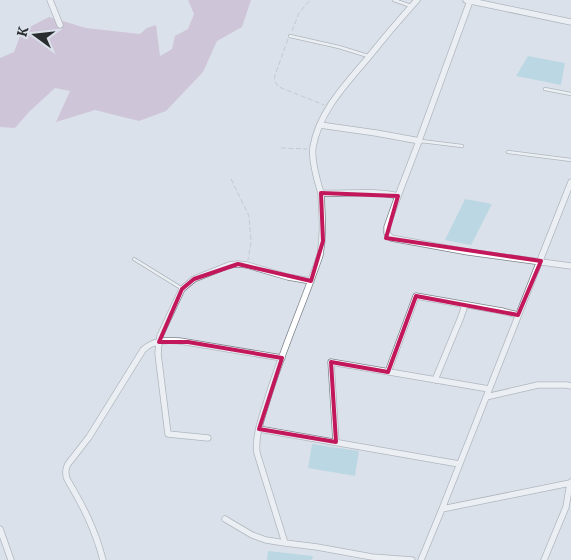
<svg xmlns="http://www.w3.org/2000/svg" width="571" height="560" viewBox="0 0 571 560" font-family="Lora,serif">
	<rect width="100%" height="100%" fill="#dbe1ea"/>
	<!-- forest -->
	<path fill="#c1a2c5" d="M 188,0 L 251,0 L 242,27 L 217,41 L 203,72 L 166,111 L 139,121 L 95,110 L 56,122 L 70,91 L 55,88 L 29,112 L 15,128 L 0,127 L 0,58 L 14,52 L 22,31 L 49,17 L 86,28 L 140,34 L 147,28 L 156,25 L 160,56 L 172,49 L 175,36 L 188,29 L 194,14 Z"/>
	<!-- building -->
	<path fill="#95cadd" d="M 528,56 L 565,63 L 561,85 L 516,76 Z
		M 465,199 L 492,204 L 471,245 L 445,240 Z
		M 312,444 L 359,451 L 355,476 L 308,468 Z
		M 268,551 L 313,556 L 312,560 L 267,560 Z"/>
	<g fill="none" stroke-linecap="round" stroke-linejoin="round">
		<defs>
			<path id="lane" d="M 394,0 L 411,6
				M 290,36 L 339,47 L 368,56
				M 545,89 L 571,94
				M 421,141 L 462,146
				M 508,152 L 571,160
				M 134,259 L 181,288"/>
			<path id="street" d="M 50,0 L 60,25
				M 417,0 C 400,19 383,39 367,59 C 345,85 319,112 313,147 C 311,160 317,180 321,193 C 347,194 373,190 398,196 L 416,149 L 470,1
				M 466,0 L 571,22
				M 320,125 L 376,133 L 420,141
				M 321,193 C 322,214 324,234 320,255 C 303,305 281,353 266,404 C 261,420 255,436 257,453 L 285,543 L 317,547 L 372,557 L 412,560
				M 398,196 L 387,227 L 387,233 L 391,238 L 468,252 L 571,266
				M 388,372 L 416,296 L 502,311 L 518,315
				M 435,380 L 461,317 L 465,305
				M 486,397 L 538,385 L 567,385 L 571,386
				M 259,429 L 459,464
				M 208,438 L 168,434 L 158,354 L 159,342 L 160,336 L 182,289 L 194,279 L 229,265 L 238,264 L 247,265 L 288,277 L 311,281
				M 336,442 L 331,362 L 489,389
				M 570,483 L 442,509 C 484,400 529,291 571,182
				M 225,519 L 252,535 L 266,540 L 285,543
				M 0,529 L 11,560
				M 103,560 C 95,529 83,506 67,479 C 65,473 65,469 68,464 L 89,437 L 143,350 C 153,340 167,340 180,341 L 282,358
				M 421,560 L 442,509
				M 544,560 L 566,507 L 570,483 L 571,482"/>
		</defs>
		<!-- lane casing -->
		<use href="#lane" stroke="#7c828a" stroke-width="4"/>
		<!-- street casing -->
		<use href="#street" stroke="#7c828a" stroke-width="7"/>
		<!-- path -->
		<path stroke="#a5aab2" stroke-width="1" stroke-dasharray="5 2.5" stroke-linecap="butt" d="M 292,31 L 299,13 L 310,0
			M 288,39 L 275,75 C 274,80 275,83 279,87 L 324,105
			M 281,148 L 307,149
			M 231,179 L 249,216 L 251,241 L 248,260"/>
		<!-- lane -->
		<use href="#lane" stroke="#fff" stroke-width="2.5"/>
		<!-- street -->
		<use href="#street" stroke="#fff" stroke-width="5.5"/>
	</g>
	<!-- marked area -->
	<path d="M0 0H571V560H0ZM 321,193 L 398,196 L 386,238 L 541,261 L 518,315 L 416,296 L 388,372 L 331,362 L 336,442 L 259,429 L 282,358 L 188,342 L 159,342 L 182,289 L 194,279 L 238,264 L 311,281 L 323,241 Z" fill="#dbe1ea" fill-opacity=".55" fill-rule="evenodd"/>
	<path fill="none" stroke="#c2185b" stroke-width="4" stroke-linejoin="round" d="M 321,193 L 398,196 L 386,238 L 541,261 L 518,315 L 416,296 L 388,372 L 331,362 L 336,442 L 259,429 L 282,358 L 188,342 L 159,342 L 182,289 L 194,279 L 238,264 L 311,281 L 323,241 Z"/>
	<!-- north arrow -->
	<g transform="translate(35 35) rotate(285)" stroke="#dbe1ea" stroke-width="4" paint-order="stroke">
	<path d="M0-4L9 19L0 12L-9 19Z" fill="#2a2d30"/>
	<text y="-8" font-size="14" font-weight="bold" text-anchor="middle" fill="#2a2d30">K</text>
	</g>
</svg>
